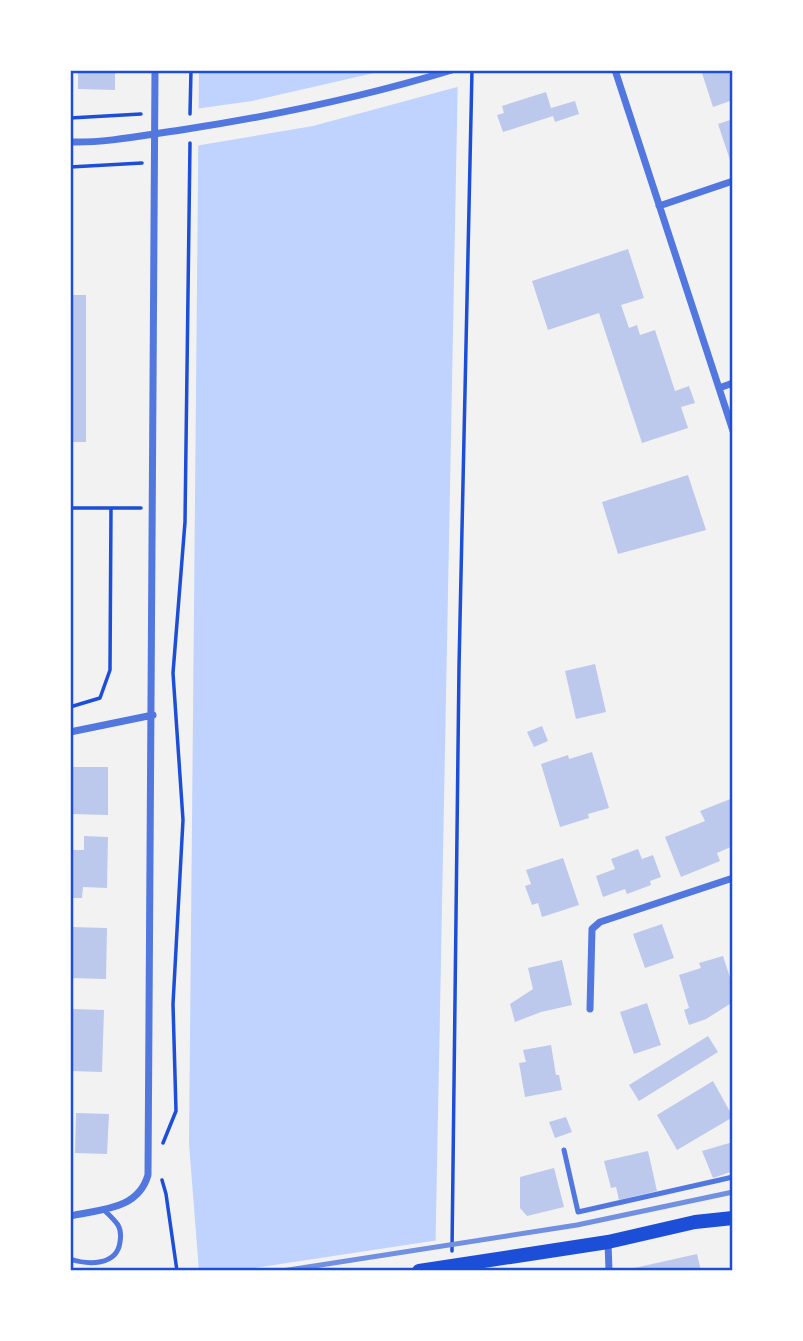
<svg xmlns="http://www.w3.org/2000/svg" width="803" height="1341" viewBox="0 0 803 1341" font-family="'Archivo Narrow',sans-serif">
	<rect width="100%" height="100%" fill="#f2f2f2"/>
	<!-- water -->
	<path fill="#bfd3fe" d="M 199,70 L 458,70 L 435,1271 L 199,1271 L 189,1144 Z"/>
	<!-- pier -->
	<path fill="#f2f2f2" d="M 387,70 L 461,70 L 461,86 L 313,126 L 195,146 L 195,109 L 252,101 Z
		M 439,1240 L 439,1271 L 234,1271 Z"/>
	<!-- building -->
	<path fill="#bdc9ec" d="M 78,70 L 115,70 L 115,90 L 78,89 Z
		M 701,70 L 733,70 L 733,100 L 713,107 Z
		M 546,92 L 551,108 L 575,101 L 579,114 L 555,122 L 553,116 L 503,132 L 497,115 L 504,113 L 502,106 Z
		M 733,119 L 733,162 L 731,163 L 718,124 Z
		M 628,249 L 644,298 L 621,305 L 629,328 L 637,325 L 640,335 L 655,330 L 675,391 L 689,386 L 695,403 L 681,407 L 688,428 L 642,443 L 599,313 L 548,330 L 532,281 Z
		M 70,295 L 86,295 L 86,442 L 70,442 L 70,384 L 73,384 L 73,358 L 70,358 Z
		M 688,475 L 706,530 L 618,554 L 602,502 Z
		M 595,664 L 606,712 L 576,719 L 565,671 Z
		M 542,726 L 548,741 L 534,747 L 527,732 Z
		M 592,752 L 609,808 L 588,814 L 589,818 L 560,827 L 541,764 L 568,755 L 569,759 Z
		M 71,767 L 108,767 L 108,815 L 71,814 Z
		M 733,798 L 733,846 L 717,853 L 720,861 L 681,877 L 665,837 L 705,821 L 700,811 Z
		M 84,836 L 108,837 L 107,888 L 83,887 L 82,898 L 70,898 L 70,850 L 84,850 Z
		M 638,849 L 642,859 L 653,855 L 661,877 L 650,881 L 651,885 L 627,894 L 625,889 L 603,897 L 596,876 L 615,869 L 611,859 Z
		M 563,858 L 579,905 L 542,917 L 538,903 L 532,905 L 525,886 L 531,884 L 526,870 Z
		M 662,924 L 674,958 L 645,968 L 633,934 Z
		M 70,927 L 107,928 L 106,979 L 70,978 Z
		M 723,956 L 733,987 L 733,1002 L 706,1019 L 689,1025 L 684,1010 L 689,1008 L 679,975 L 701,968 L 699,963 Z
		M 562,960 L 572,1005 L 541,1012 L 515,1022 L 510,1004 L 533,989 L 528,968 Z
		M 647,1003 L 661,1045 L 634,1054 L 620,1012 Z
		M 73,1009 L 104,1010 L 102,1072 L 71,1071 Z
		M 708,1036 L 718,1052 L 639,1101 L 629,1085 Z
		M 551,1045 L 556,1075 L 559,1075 L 562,1090 L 525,1097 L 519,1063 L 526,1062 L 523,1050 Z
		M 713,1081 L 733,1117 L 677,1150 L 657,1115 Z
		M 76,1113 L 109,1114 L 107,1154 L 75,1153 Z
		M 566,1117 L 572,1132 L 555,1138 L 549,1122 Z
		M 733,1142 L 733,1171 L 713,1178 L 702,1151 Z
		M 648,1151 L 657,1191 L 619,1200 L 616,1187 L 611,1188 L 604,1161 Z
		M 554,1168 L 564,1207 L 527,1216 L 520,1208 L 520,1177 Z
		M 697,1254 L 701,1271 L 635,1271 L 634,1268 Z"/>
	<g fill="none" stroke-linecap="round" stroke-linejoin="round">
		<!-- path -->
		<path stroke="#1d4ed8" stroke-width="3.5" d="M 190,114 L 191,70
			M 70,118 L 141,114
			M 70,167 L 142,163
			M 70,508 L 141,508
			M 70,707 L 100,698 L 110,670 L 111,508
			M 163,1143 L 176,1111 L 173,1004 L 183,820 L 173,673 L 185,522 L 190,143
			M 162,1180 L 166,1194 L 177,1271
			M 452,1251 L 459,667 L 472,70"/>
		<!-- service -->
		<path stroke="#5277de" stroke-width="5" d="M 564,1150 L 578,1212 L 733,1177
			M 70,1259 C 88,1265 117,1266 120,1242 C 121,1236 121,1230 118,1225 C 114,1219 108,1214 103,1209"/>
		<!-- minor -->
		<path stroke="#5277de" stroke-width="7" d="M 615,70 L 733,431
			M 70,142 C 107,143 145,135 181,130 C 273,116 363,97 452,70
			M 659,206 L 733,181
			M 719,388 L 733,383
			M 70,732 L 153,715
			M 590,1009 L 592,929 L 600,922 L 733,878
			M 70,1216 C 101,1209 138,1210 148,1175 L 155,70
			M 608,1242 L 609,1271"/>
		<!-- secondary -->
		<path stroke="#1d4ed8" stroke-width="14" d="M 419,1271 L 608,1242 L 695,1222 L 733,1218"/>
		<!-- rail -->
		<path stroke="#7290e2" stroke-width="5" d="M 282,1271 L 577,1225 L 733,1192"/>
	</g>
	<!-- border -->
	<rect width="803" height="1341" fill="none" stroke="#ffffff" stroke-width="144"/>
	<rect x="72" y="72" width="659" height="1197" fill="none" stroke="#1d4ed8" stroke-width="2.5"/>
</svg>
